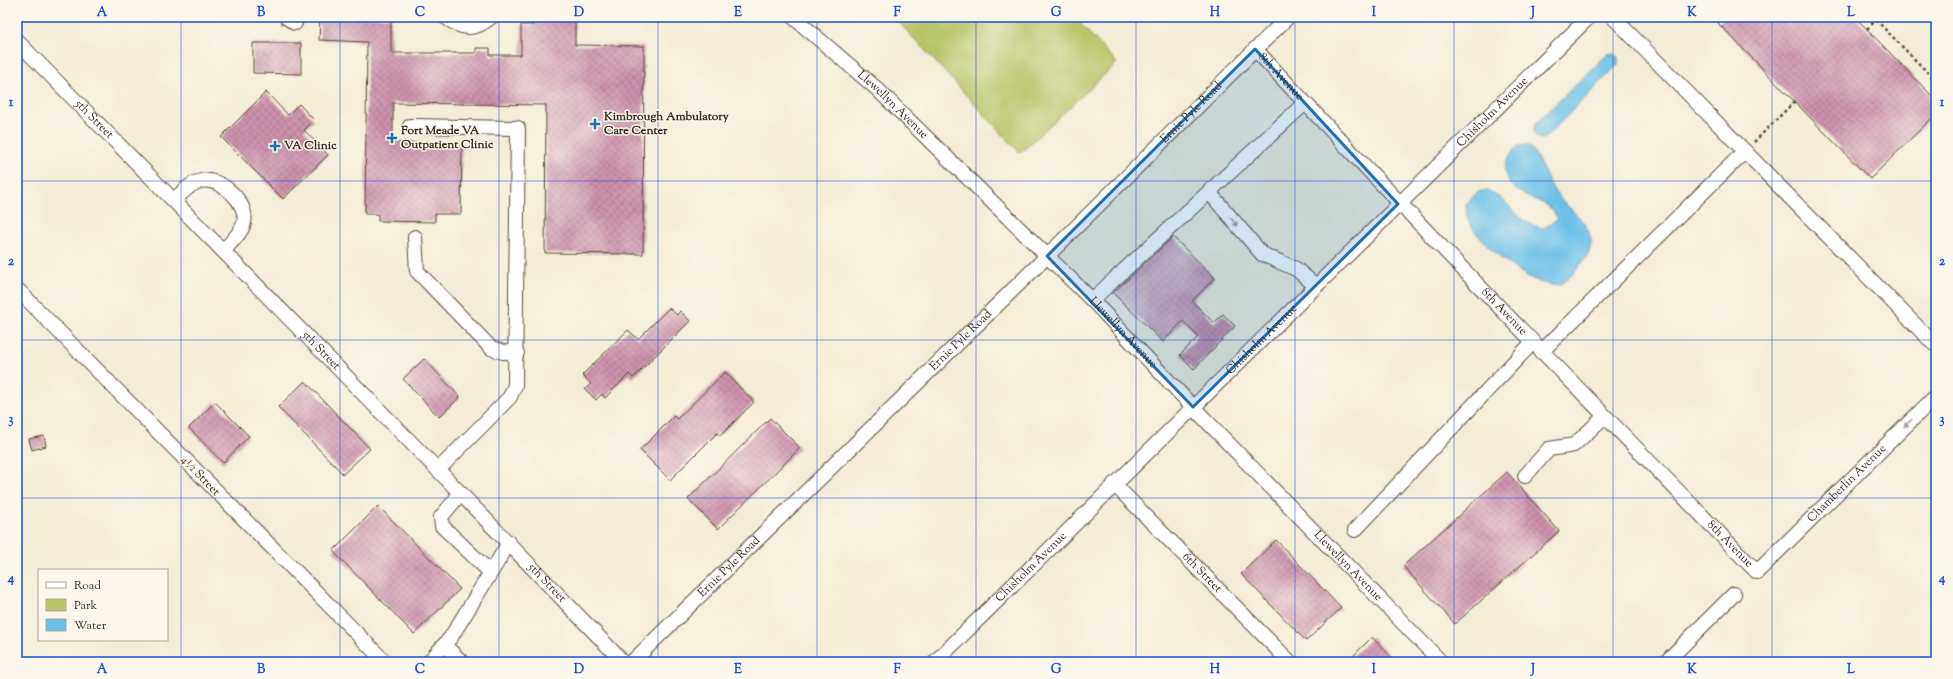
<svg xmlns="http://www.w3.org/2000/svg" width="1953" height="679" viewBox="0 0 1953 679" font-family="'Sorts Mill Goudy',serif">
	<defs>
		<pattern id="building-cross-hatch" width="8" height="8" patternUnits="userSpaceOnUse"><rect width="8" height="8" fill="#ce93ad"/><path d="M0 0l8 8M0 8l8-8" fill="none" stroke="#a8788c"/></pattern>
	</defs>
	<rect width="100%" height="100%" fill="#fbf7ec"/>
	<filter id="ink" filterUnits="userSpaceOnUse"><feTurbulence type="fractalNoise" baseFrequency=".025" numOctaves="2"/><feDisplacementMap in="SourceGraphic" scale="8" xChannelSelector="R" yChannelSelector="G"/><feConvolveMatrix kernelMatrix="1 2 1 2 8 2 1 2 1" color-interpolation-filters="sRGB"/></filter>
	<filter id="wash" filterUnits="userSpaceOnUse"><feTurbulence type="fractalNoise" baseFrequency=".012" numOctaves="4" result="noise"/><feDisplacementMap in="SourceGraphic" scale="16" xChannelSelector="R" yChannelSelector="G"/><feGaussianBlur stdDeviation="0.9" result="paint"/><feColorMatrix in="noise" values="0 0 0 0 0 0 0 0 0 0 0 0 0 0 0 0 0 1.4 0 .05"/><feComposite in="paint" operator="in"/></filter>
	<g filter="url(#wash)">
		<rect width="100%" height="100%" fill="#f3ecd6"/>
		<!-- park -->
		<path fill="#b7c568" stroke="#797843" d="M 894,17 L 1074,17 L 1117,63 L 1020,153 Z"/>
		<!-- water -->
		<path fill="#6bc0e8" stroke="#537583" d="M 1614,53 L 1618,57 L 1618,65 L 1546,137 L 1542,139 L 1536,137 L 1533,130 L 1537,122 L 1608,54 Z
			M 1527,145 L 1532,149 C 1540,162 1546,177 1553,189 C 1564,207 1587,217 1591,240 C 1592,248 1586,258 1581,264 C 1576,271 1565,284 1556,285 C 1531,288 1473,239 1467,217 C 1466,213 1467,209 1466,205 C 1470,201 1473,196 1477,193 C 1492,182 1513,212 1523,220 C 1530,224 1536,227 1544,228 L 1557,219 C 1551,195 1517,204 1506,176 C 1502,164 1510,155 1518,146 Z"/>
		<g id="blocks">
			<!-- building -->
			<path fill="url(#building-cross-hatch)" d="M 320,17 L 391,17 L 391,53 L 476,53 L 476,48 L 490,48 L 490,55 L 521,55 L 521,25 L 533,25 L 533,19 L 575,19 L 575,45 L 644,46 L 643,254 L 545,253 L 546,105 L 393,103 L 393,143 L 462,143 L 461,214 L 435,214 L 435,222 L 378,221 L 378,214 L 365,214 L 367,42 L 319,40 Z
				M 1724,17 L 1855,17 L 1936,100 L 1936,114 L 1870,179 L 1718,23 Z
				M 253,43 L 301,43 L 301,74 L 253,73 Z
				M 266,92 L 288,115 L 299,104 L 314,120 L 304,130 L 328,155 L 283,199 L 221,137 Z
				M 1173,237 L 1215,278 L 1192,301 L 1214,323 L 1223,314 L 1235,326 L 1194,369 L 1180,355 L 1198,337 L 1183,321 L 1163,342 L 1113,293 Z
				M 669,308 L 677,315 L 680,311 L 690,321 L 633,378 L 629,374 L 605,398 L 602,394 L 596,400 L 585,389 L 591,384 L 582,375 L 628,330 L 638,339 Z
				M 424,359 L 460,397 L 439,417 L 403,379 Z
				M 725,372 L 754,402 L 720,436 L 717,433 L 670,480 L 640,450 L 674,416 L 677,419 Z
				M 305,381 L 370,449 L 343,474 L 278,407 Z
				M 215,402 L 249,436 L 223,463 L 189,428 Z
				M 770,418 L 800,448 L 718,529 L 688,499 Z
				M 44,436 L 46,446 L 32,450 L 29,439 Z
				M 1507,472 L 1559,531 L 1455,624 L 1403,566 Z
				M 378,506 L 460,589 L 414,634 L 333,551 Z
				M 1276,540 L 1341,608 L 1306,641 L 1241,574 Z
				M 1372,637 L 1396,662 L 1347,662 Z"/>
		</g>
	</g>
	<g filter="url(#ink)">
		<use href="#blocks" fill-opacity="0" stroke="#57473a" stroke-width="1"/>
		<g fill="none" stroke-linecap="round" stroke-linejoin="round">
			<defs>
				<g id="minor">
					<path d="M 286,17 L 295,23"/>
					<path d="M 445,17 C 462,30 474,31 491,17"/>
					<path id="s1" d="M 793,17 L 876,88 L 1092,300 L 1193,407 L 1441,662"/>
					<path d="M 1613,17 L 1934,344"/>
					<path id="s2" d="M 17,41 L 438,470 L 623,662"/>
					<path id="s3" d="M 1255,49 C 1419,226 1588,399 1757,572 L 1936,396"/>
					<path d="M 410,126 L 518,128 L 515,385 L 510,397 L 438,470"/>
					<path d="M 1209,192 L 1262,254 L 1296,269 L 1316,286"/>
					<path d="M 174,200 C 182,193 190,183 201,181 C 221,177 249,203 244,223 C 241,234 230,243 223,251"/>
					<path d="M 415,237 L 417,271 L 491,348 L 503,352 L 517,353"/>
					<path d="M 17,289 L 385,662"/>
					<path d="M 1092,300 L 1305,103"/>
					<path d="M 1541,352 L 1745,151"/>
					<path d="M 1525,476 L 1549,449 L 1574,445 L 1604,417"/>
					<path id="s4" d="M 1114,484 L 1290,662"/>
					<path d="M 461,493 L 441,517 L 442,526 L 490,572"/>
					<path d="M 1355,530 L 1532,343"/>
					<path d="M 444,645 L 462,662"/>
					<path d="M 429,662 L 451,637 L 509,543"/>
					<path id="s5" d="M 632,662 L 1035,268 L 1288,17"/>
					<path id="s6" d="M 935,662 L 1589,17"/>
					<path d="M 1666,662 L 1734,594"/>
				</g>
			</defs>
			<!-- minor casing -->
			<use href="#minor" stroke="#57473a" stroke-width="16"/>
			<!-- path -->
			<path stroke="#57473a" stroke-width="2.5" stroke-dasharray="3 3" stroke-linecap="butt" d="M 1876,20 L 1936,81
				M 1867,29 L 1879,17
				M 1754,142 L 1795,101"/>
			<!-- minor -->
			<use href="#minor" stroke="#fff" stroke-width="14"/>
		</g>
		<!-- one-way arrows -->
		<defs><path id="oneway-solid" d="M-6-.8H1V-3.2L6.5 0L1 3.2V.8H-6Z"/></defs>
		<g fill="#a79f9a">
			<use href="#oneway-solid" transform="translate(1234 222) rotate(49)"/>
			<use href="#oneway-solid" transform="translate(1908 423) rotate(135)"/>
		</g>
	</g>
	<!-- marked area -->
	<path fill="#1f6fb2" fill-opacity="0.2" stroke="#1f6fb2" stroke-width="3" stroke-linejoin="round" d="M 1255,49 L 1398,204 L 1193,407 L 1047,256 Z"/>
	<!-- grid -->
	<path fill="none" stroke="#1d4ed8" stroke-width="1" stroke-opacity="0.55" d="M 181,17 L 181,662M 340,17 L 340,662M 499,17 L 499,662M 658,17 L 658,662M 817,17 L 817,662M 976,17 L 976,662M 1136,17 L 1136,662M 1295,17 L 1295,662M 1454,17 L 1454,662M 1613,17 L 1613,662M 1772,17 L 1772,662M 17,181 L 1936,181M 17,340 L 1936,340M 17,498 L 1936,498"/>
	<!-- markers -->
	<g fill="#1f6fb2" stroke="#fbf7ec" stroke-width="1.5">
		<path d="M593 118h4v4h4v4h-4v4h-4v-4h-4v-4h4z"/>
		<path d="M390 132h4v4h4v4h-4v4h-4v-4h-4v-4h4z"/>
		<path d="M273 140h4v4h4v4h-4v4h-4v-4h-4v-4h4z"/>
	</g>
	<g text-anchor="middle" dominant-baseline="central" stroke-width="3" stroke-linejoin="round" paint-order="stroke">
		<!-- street labels -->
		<g font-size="12" fill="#3b2a1e" stroke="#fbf7ec">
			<text stroke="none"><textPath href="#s3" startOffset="38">8th Avenue</textPath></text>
			<text stroke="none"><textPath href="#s1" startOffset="133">Llewellyn Avenue</textPath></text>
			<text stroke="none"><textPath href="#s6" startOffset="783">Chisholm Avenue</textPath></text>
			<text stroke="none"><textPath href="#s5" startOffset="784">Ernie Pyle Road</textPath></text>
			<text stroke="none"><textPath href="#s2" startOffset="110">5th Street</textPath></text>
			<text stroke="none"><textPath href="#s3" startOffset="362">8th Avenue</textPath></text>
			<text stroke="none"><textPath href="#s1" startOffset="457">Llewellyn Avenue</textPath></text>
			<text stroke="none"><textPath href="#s6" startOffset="459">Chisholm Avenue</textPath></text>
			<text stroke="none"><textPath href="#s5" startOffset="460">Ernie Pyle Road</textPath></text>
			<text stroke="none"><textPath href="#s2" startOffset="434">5th Street</textPath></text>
			<text transform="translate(200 476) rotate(46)">4½ Street</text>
			<text stroke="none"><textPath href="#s3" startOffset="851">Chamberlin Avenue</textPath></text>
			<text stroke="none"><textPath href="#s3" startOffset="686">8th Avenue</textPath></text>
			<text stroke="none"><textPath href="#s1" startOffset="781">Llewellyn Avenue</textPath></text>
			<text stroke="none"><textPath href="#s5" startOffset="136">Ernie Pyle Road</textPath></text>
			<text stroke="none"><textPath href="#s6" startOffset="135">Chisholm Avenue</textPath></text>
			<text stroke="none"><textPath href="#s4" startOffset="125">6th Street</textPath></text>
			<text stroke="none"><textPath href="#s2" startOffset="758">5th Street</textPath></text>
		</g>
		<!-- poi labels -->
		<g font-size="12" font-weight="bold" fill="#3b2a1e" stroke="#fbf7ec" text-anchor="start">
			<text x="604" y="117">Kimbrough Ambulatory<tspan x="604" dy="14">Care Center</tspan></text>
			<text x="401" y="131">Fort Meade VA<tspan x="401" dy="14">Outpatient Clinic</tspan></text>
			<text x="284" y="146">VA Clinic</text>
		</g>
	</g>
	<!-- margin -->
	<rect width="1953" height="679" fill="none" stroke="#fbf7ec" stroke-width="44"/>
	<!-- legend -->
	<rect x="38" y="569" width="130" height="72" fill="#fbf7ec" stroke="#aea59a"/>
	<rect x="46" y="582" width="20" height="6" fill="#ffffff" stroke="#aea59a"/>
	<text x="74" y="589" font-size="12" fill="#3b2a1e">Road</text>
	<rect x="46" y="599" width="20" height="12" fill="#b7c568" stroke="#aea59a"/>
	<text x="74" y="609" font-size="12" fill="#3b2a1e">Park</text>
	<rect x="46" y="619" width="20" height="12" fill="#6bc0e8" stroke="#aea59a"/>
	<text x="74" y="629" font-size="12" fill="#3b2a1e">Water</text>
	<rect x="22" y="22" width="1909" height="635" fill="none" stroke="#1d4ed8" stroke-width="1.5"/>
	<g font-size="13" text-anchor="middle" font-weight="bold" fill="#1d4ed8">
		<text x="102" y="16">A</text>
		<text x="261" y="16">B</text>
		<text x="420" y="16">C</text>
		<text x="579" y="16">D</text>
		<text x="738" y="16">E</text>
		<text x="897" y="16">F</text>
		<text x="1056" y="16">G</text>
		<text x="1215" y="16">H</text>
		<text x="1374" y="16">I</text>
		<text x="1533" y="16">J</text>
		<text x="1692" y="16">K</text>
		<text x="1851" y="16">L</text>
		<text x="11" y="106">1</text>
		<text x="1942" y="106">1</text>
		<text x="11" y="265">2</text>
		<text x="1942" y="265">2</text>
		<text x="11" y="423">3</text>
		<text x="1942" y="423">3</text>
		<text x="11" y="582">4</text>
		<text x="1942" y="582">4</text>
		<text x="102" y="673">A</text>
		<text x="261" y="673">B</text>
		<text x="420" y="673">C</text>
		<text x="579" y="673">D</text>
		<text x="738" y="673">E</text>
		<text x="897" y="673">F</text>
		<text x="1056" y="673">G</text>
		<text x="1215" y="673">H</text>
		<text x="1374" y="673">I</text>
		<text x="1533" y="673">J</text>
		<text x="1692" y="673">K</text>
		<text x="1851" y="673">L</text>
	</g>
</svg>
